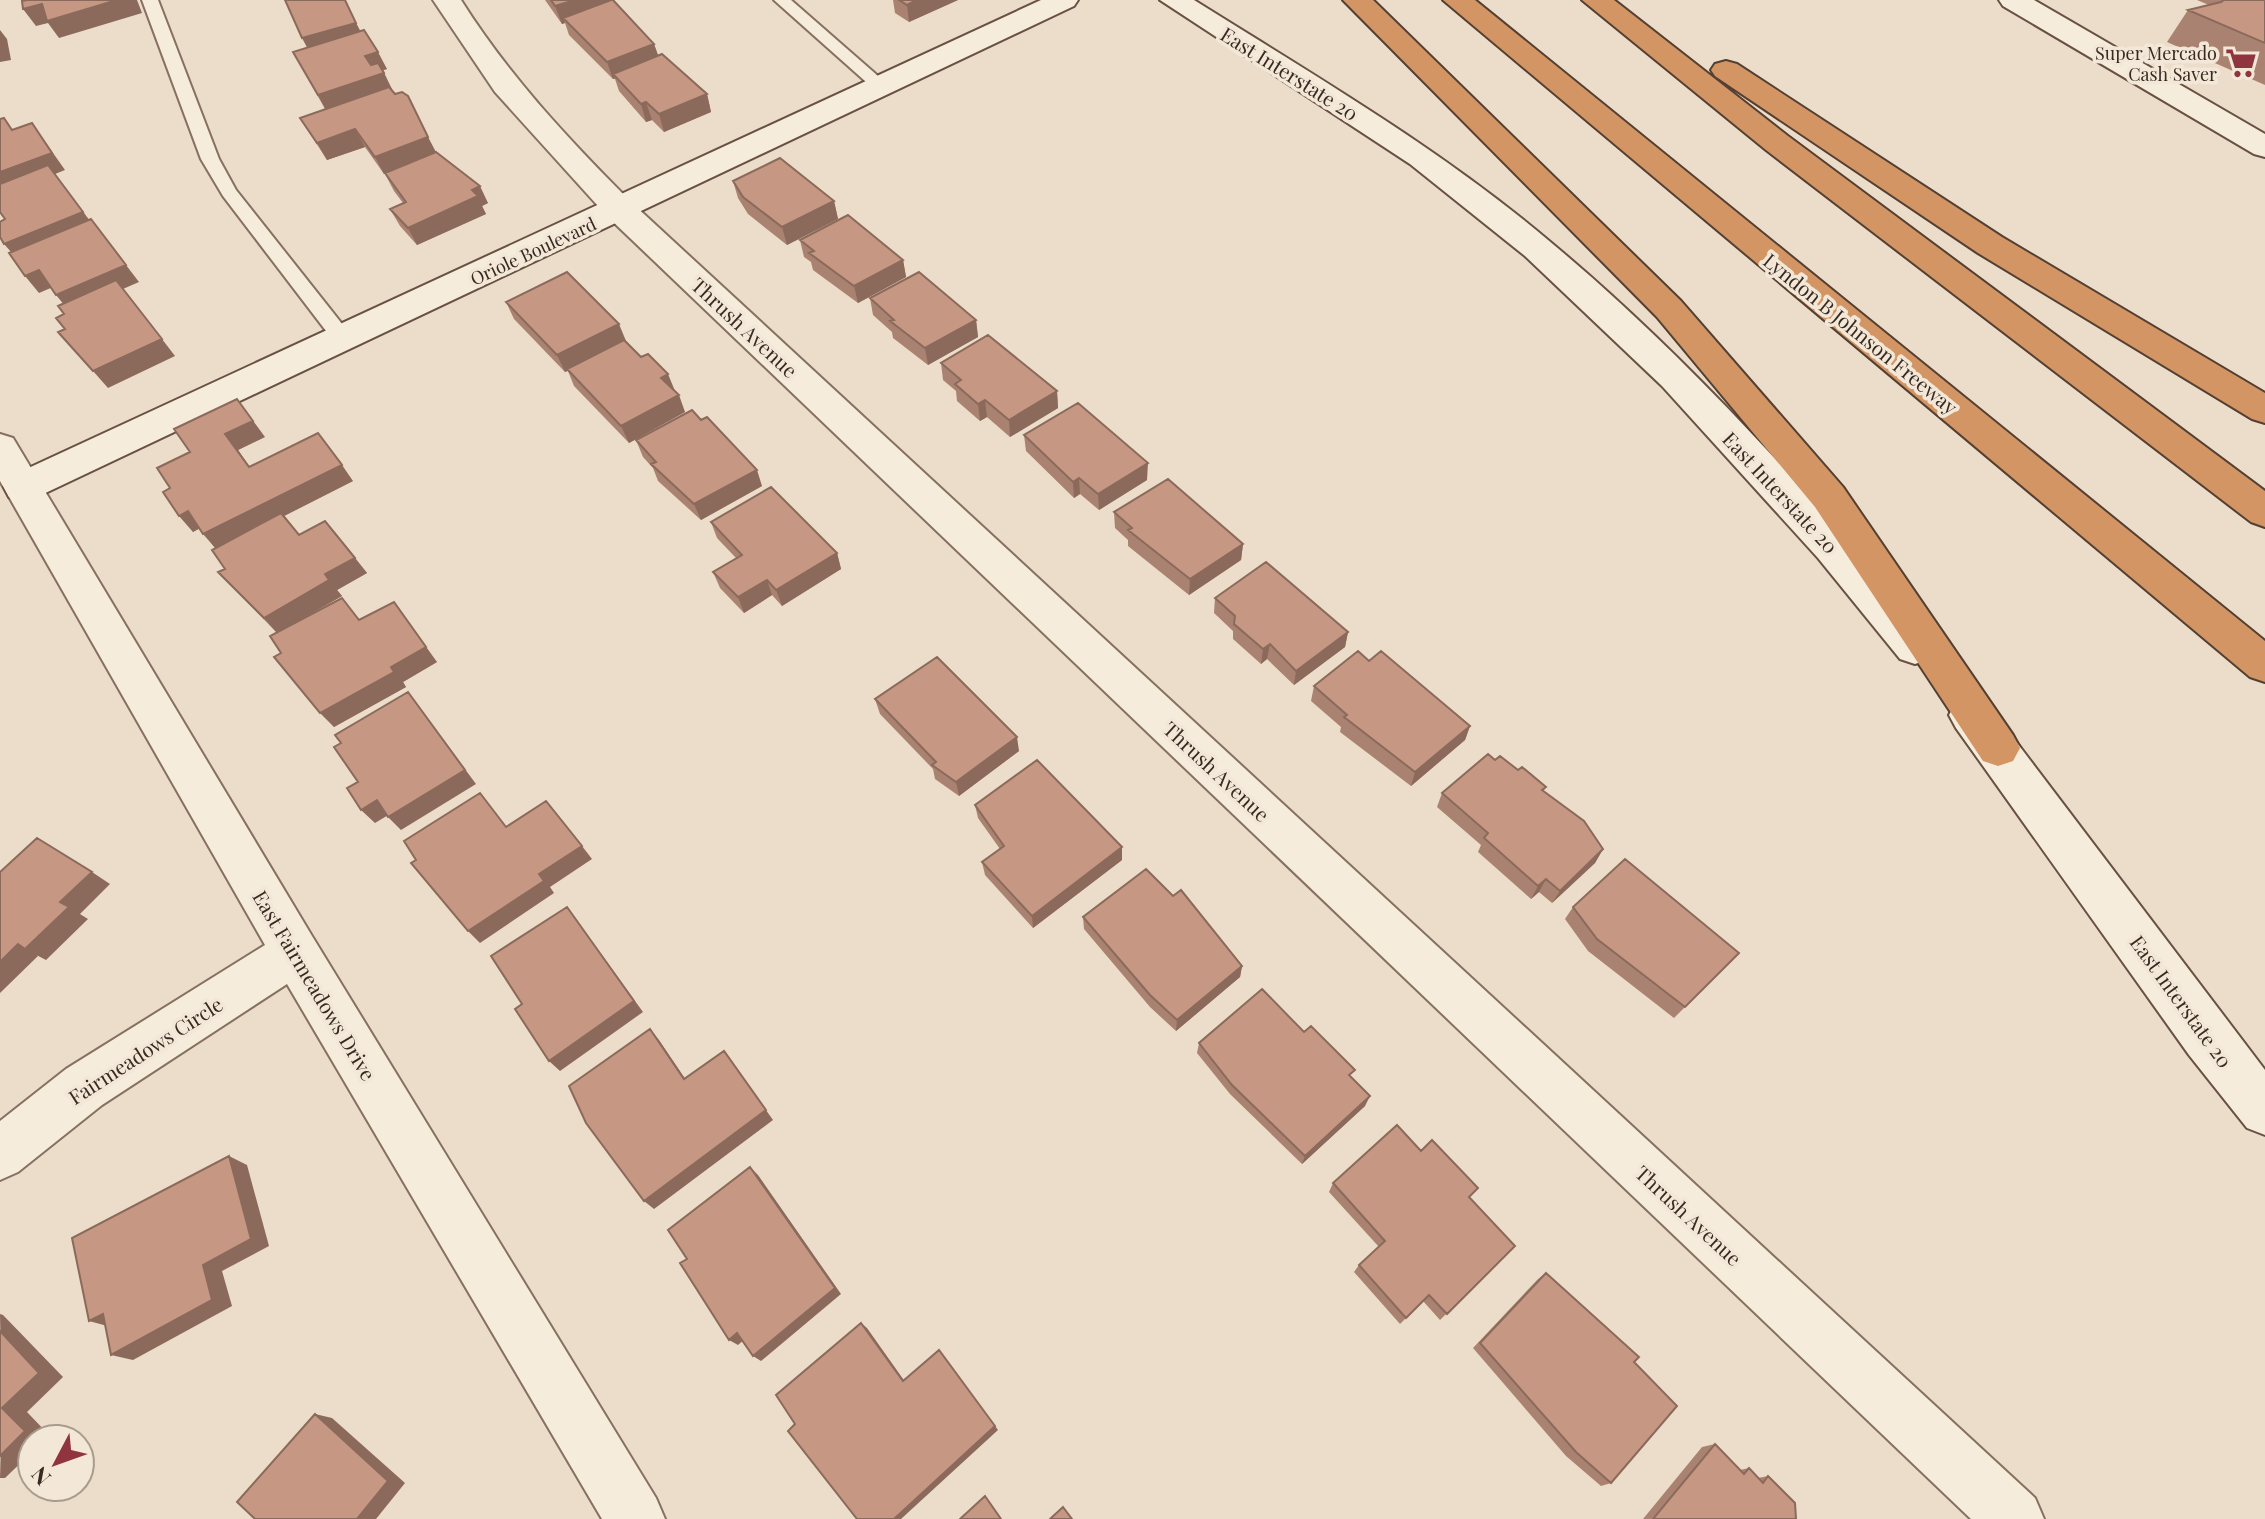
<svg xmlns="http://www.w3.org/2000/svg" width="2265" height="1519" viewBox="0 0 2265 1519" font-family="'Playfair Display',serif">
	<rect width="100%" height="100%" fill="#ebddc9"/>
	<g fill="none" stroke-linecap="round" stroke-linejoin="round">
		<defs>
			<path id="lane" d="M 142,0 L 158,0 L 219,159 L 236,190 L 350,334 L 353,339 L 350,344 L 336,344 L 223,196 L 201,159 Z
				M 774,0 L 791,0 L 886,83 L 886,89 L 874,89 Z"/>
			<path id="street" d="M 433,0 L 461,0 C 509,76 568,139 632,203 L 2035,1498 L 2044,1519 L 1971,1519 L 608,217 L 495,92 Z
				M 0,434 L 13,438 L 312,936 L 656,1498 L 665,1519 L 602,1519 L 287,984 L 102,1105 L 18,1172 L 0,1180 L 0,1121 L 66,1069 L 265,945 L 0,481 Z"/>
			<path id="secondary" d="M 1041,0 L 1078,0 L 1074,6 L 37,497 L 23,501 L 9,497 L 4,487 L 9,477 Z
				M 1160,0 L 1194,0 C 1315,76 1439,148 1548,240 C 1689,357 1812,496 1930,635 L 1936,647 L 1930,659 L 1915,664 L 1900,659 L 1818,558 L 1662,386 L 1525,256 L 1410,164 Z
				M 1999,0 L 2034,0 L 2265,134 L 2265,157 L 2254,154 L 2003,6 Z
				M 1971,697 L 1986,702 L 2265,1070 L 2265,1135 L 2247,1128 L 2189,1055 L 1956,728 L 1949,715 L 1956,702 Z"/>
			<path id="highway" d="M 1343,0 L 1373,0 L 1681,301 L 1843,487 L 2013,735 L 2020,748 L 2013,761 L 1998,766 L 1983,761 L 1815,507 L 1657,317 Z
				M 1443,0 L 1475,0 L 2265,641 L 2265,682 L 2250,677 Z
				M 1582,0 L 1614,0 L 1788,136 L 2265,491 L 2265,527 L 2251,522 L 1766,150 Z
				M 1726,61 L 1737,64 L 2002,237 L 2265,393 L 2265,423 L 2252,419 L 1978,253 L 1715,76 L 1711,70 L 1715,64 Z"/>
		</defs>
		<!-- lane casing -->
		<use href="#lane" stroke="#86705f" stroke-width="4"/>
		<!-- street casing -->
		<use href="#street" stroke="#86705f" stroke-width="4"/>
		<!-- secondary casing -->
		<use href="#secondary" stroke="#685142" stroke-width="4"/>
		<!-- highway casing -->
		<use href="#highway" stroke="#543f33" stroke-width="4"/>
		<!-- lane -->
		<use href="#lane" fill="#f6ecdc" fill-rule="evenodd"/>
		<!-- street -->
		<use href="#street" fill="#f6ecdc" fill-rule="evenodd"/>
		<!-- secondary -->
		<use href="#secondary" fill="#f6ecdc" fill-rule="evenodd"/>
		<!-- highway -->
		<use href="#highway" fill="#d29563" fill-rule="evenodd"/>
	</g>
	<!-- wall -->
	<path fill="#aa8271" d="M 345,0 L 360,31 L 387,69 L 383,70 L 392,91 L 395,94 L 408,96 L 435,152 L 488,203 L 482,206 L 486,214 L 417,245 L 400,226 L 390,209 L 403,203 L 394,191 L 385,174 L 384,174 L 365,147 L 327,160 L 300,118 L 325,109 L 293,52 L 308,48 Z
		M 545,0 L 609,0 L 654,44 L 658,55 L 707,94 L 711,112 L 664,132 L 652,120 L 646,122 L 619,91 L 615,79 L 613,79 L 569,35 L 565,23 L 562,24 Z
		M 893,0 L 958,0 L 909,22 L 895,13 Z
		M 2197,0 L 2265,0 L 2265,85 L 2167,42 L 2188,10 L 2209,5 Z
		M 733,181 L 834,201 L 838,219 L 787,245 L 748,214 L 738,198 Z
		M 800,240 L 903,260 L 906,277 L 858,303 L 813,270 L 811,262 L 804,257 Z
		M 870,298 L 976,320 L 978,337 L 928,365 L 893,338 L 892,332 L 873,315 Z
		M 506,302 L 626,341 L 674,391 L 685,412 L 629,443 L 574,386 L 568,371 L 565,372 L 514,319 Z
		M 941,363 L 1057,391 L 1058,408 L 1010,437 L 987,417 L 980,421 L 957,401 L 956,391 L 943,380 Z
		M 1024,435 L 1147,480 L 1099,510 L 1080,494 L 1074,498 L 1026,451 Z
		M 265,437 L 238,450 L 249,467 L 353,481 L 284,516 L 299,535 L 355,558 L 367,573 L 337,590 L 342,596 L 288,627 L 360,620 L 437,662 L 403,682 L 406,687 L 334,727 L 281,653 L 277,633 L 218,572 L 225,569 L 215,548 L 200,528 L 193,532 L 170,488 L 157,468 Z
		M 636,440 L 762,486 L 701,520 L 658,481 L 653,468 L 643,457 Z
		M 1114,512 L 1243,544 L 1241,560 L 1189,595 L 1128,546 L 1128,540 L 1115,528 Z
		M 711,522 L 837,553 L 841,569 L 782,606 L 772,595 L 744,613 L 720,588 L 713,572 L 736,558 L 717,538 Z
		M 1215,598 L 1348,632 L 1345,647 L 1294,685 L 1267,659 L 1261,664 L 1233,639 L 1233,631 L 1214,613 Z
		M 1369,661 L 1470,726 L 1465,740 L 1411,786 L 1340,732 L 1341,727 L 1311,701 L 1314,686 Z
		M 875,699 L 1019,751 L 959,796 L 935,779 L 933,769 L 880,714 Z
		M 1495,760 L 1518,770 L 1546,787 L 1543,792 L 1603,849 L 1595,863 L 1552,903 L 1539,892 L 1531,899 L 1478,852 L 1481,845 L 1437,807 L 1442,793 Z
		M 975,805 L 1122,847 L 1122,860 L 1033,928 L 985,875 L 982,862 L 1000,849 L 978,818 Z
		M 1573,907 L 1739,953 L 1674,1018 L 1588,951 L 1565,919 Z
		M 1083,917 L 1242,966 L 1240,977 L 1176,1031 L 1150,1007 L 1084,929 Z
		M 1304,1032 L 1352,1078 L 1365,1106 L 1302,1164 L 1230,1094 L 1197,1053 L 1199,1043 Z
		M 1421,1151 L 1470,1198 L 1515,1246 L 1440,1320 L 1423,1301 L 1400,1324 L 1354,1272 L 1359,1265 L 1379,1247 L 1329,1192 L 1333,1183 Z
		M 1546,1273 L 1634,1362 L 1611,1483 L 1601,1486 L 1566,1456 L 1473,1348 L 1538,1279 Z
		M 1715,1444 L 1740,1470 L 1749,1468 L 1758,1478 L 1768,1476 L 1796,1519 L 1643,1519 L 1702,1447 Z"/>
	<!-- shaded-wall -->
	<path fill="#8b6a5c" d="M 117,0 L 137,0 L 142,13 L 59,38 L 48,23 L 36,26 L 23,9 L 42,4 Z
		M 575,0 L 609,0 L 612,8 L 563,18 L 565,23 L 562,24 L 555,6 Z
		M 917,0 L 958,0 L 909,22 L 907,5 Z
		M 356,23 L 365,40 L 311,55 L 302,38 Z
		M 0,30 L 7,39 L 11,60 L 0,62 Z
		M 654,44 L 660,61 L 613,74 L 615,79 L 613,79 L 607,62 Z
		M 378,52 L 387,69 L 374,73 L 365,56 Z
		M 384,73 L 393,91 L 327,112 L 318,95 Z
		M 707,94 L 711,112 L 664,132 L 659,114 Z
		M 646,102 L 652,120 L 646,122 L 641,104 Z
		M 32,123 L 65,170 L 55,174 L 96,229 L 19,261 L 4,244 L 55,174 L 0,195 L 0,172 Z
		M 355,129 L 365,147 L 327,160 L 317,143 Z
		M 428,137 L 437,154 L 384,174 L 375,157 Z
		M 480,186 L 488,203 L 482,206 L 486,214 L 417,245 L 408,228 Z
		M 834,201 L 838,219 L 787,245 L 782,227 Z
		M 903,260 L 906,277 L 858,303 L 854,286 Z
		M 126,265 L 139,282 L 70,312 L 56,295 Z
		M 39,270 L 53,287 L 39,293 L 25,276 Z
		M 976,320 L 978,337 L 928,365 L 925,348 Z
		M 619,324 L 626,341 L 565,372 L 557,355 Z
		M 162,339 L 175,356 L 108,388 L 93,371 Z
		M 668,374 L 675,391 L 661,378 Z
		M 1057,391 L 1058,408 L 1010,437 L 1009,420 Z
		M 679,395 L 685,412 L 629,443 L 621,426 Z
		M 237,399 L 265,437 L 238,450 L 261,483 L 225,434 Z
		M 985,400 L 987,417 L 980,421 L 978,404 Z
		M 1148,463 L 1147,480 L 1099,510 L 1098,494 Z
		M 342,465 L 353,481 L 217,550 L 203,534 Z
		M 757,470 L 762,486 L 701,520 L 694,504 Z
		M 1079,478 L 1080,494 L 1074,498 L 1073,482 Z
		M 188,511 L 202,527 L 193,532 L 179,516 Z
		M 1243,544 L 1241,560 L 1189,595 L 1190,579 Z
		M 837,553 L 841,569 L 782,606 L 776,590 Z
		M 355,558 L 367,573 L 337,590 L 342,596 L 277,633 L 264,618 L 325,574 Z
		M 767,580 L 772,595 L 744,613 L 738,597 Z
		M 394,602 L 437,662 L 403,682 L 406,687 L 334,727 L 320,713 Z
		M 1348,632 L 1345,647 L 1294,685 L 1296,671 Z
		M 1270,644 L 1267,659 L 1261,664 L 1263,649 Z
		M 408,692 L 476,784 L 401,830 L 388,817 Z
		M 1470,726 L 1465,740 L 1411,786 L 1415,772 Z
		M 1017,737 L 1019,751 L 959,796 L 956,782 Z
		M 377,800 L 390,814 L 375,823 L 361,810 Z
		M 582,846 L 592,859 L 550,887 L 554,893 L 480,943 L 468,931 L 539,874 Z
		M 1122,847 L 1122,860 L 1033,928 L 1032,916 Z
		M 1603,849 L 1595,863 L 1552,903 L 1560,891 Z
		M 92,872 L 110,884 L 80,914 L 88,919 L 46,960 L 25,949 L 60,902 Z
		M 1546,879 L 1539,892 L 1531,899 L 1538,886 Z
		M 567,907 L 643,1012 L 560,1071 L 549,1061 Z
		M 18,944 L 38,956 L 0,993 L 0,962 Z
		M 1242,966 L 1240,977 L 1176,1031 L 1177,1020 Z
		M 650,1029 L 659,1040 L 692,1089 L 684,1079 Z
		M 724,1051 L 773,1120 L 654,1209 L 644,1201 Z
		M 1370,1096 L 1365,1106 L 1302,1164 L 1305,1156 Z
		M 229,1156 L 247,1165 L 269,1246 L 222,1271 L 232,1306 L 133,1360 L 111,1355 Z
		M 750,1167 L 758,1175 L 841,1294 L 761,1361 L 753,1356 Z
		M 0,1314 L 3,1315 L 63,1377 L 27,1412 L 49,1435 L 45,1439 L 32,1439 L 32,1452 L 5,1478 L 0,1478 L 2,1408 Z
		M 103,1314 L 111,1327 L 89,1321 Z
		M 861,1323 L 867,1328 L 908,1386 L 903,1381 Z
		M 737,1333 L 746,1338 L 738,1345 L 729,1340 Z
		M 939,1350 L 998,1430 L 901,1519 L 894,1519 Z
		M 315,1414 L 332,1418 L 405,1483 L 376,1519 L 357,1519 Z"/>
	<!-- building -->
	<path fill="#c69783" stroke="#8b6a5c" stroke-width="2" d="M 27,0 L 117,0 L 47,21 L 42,4 L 23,9 L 22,1 Z
		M 285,0 L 345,0 L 356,23 L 302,38 Z
		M 551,0 L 575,0 L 555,6 Z
		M 611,0 L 613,0 L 654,44 L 607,62 L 563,18 Z
		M 899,0 L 917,0 L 907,5 Z
		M 2224,0 L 2265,0 L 2265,43 L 2188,10 L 2221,2 Z
		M 364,30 L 378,52 L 365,56 L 371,65 L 378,63 L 384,73 L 318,95 L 293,52 Z
		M 662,54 L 707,94 L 659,114 L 646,102 L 641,104 L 613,74 Z
		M 389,87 L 395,94 L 402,92 L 408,96 L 428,137 L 375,157 L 355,129 L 317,143 L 300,118 Z
		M 4,118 L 12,130 L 32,123 L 52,153 L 0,172 L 0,119 Z
		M 436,152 L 480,186 L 472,190 L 478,196 L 408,228 L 390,209 L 406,202 L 385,173 Z
		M 780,158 L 834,201 L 782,227 L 743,197 L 733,181 Z
		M 48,165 L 83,212 L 4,244 L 0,237 L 0,222 L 5,219 L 0,212 L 0,184 Z
		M 848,215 L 903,260 L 854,286 L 809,253 L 814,251 L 800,240 Z
		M 91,219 L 126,265 L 56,295 L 39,270 L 25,276 L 9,253 Z
		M 567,272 L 619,324 L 557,355 L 506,302 Z
		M 919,272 L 976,320 L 925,348 L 890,321 L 894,320 L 870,298 Z
		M 116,280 L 162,339 L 93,371 L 58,332 L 65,329 L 56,318 L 64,314 L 58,306 Z
		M 988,335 L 1057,391 L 1009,420 L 985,400 L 978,404 L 955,384 L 961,380 L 941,363 Z
		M 624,340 L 641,357 L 648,354 L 668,374 L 661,378 L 679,395 L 621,426 L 567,369 Z
		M 237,399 L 253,421 L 225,434 L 249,467 L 318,433 L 342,465 L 203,534 L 188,511 L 179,516 L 163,492 L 170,488 L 157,468 L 190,452 L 174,429 Z
		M 1078,403 L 1148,463 L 1098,494 L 1079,478 L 1073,482 L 1024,435 Z
		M 692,410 L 701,420 L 707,417 L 757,470 L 694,504 L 651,464 L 656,462 L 636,440 Z
		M 1168,479 L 1243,544 L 1190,579 L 1128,530 L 1132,528 L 1114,512 Z
		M 771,487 L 837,553 L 776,590 L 767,580 L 738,597 L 713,572 L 742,555 L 711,522 Z
		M 281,513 L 299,535 L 325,521 L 355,558 L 325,574 L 329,580 L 264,618 L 218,572 L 225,569 L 212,550 Z
		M 1266,562 L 1348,632 L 1296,671 L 1270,644 L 1263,649 L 1234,624 L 1235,616 L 1215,598 Z
		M 342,598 L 359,620 L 394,602 L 426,647 L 391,667 L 394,672 L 320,713 L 274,657 L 281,653 L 270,636 Z
		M 1358,651 L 1369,661 L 1381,651 L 1470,726 L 1415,772 L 1344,717 L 1347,715 L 1314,686 Z
		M 937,657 L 1017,737 L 956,782 L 932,765 L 936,762 L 875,699 Z
		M 408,692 L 465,770 L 388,817 L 377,800 L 361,810 L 347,788 L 358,782 L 334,747 L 341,743 L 335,735 Z
		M 1488,754 L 1495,760 L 1500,756 L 1518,770 L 1522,767 L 1546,787 L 1542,790 L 1584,821 L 1603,849 L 1560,891 L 1546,879 L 1538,886 L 1484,838 L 1488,833 L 1442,793 Z
		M 1037,760 L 1122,847 L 1032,916 L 982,862 L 1004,846 L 975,805 Z
		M 480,793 L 506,827 L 546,801 L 582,846 L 539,874 L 544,881 L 468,931 L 411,863 L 416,860 L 404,841 Z
		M 37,838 L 92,872 L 60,902 L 69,907 L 25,949 L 18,944 L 0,962 L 0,872 Z
		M 1625,859 L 1739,953 L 1685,1007 L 1597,939 L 1573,907 Z
		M 1146,869 L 1173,896 L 1181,890 L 1242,966 L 1177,1020 L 1150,995 L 1083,917 Z
		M 567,907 L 634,1001 L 549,1061 L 515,1009 L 522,1004 L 491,956 Z
		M 1262,989 L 1304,1032 L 1311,1026 L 1355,1070 L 1349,1075 L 1370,1096 L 1305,1156 L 1232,1085 L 1199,1043 Z
		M 650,1029 L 684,1079 L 724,1051 L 766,1110 L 644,1201 L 586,1123 L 569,1086 Z
		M 1397,1125 L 1421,1151 L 1432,1140 L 1478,1188 L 1469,1197 L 1515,1246 L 1447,1314 L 1429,1295 L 1406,1318 L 1359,1265 L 1385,1241 L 1333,1183 Z
		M 229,1156 L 251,1239 L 203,1265 L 212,1300 L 111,1355 L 103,1314 L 89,1321 L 72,1238 Z
		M 750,1167 L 835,1288 L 753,1356 L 737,1333 L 729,1340 L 680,1263 L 687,1259 L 668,1230 Z
		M 1546,1273 L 1639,1357 L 1634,1362 L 1677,1406 L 1611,1483 L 1576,1452 L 1480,1343 Z
		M 861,1323 L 903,1381 L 939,1350 L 995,1426 L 894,1519 L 857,1519 L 788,1431 L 795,1424 L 776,1395 Z
		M 0,1331 L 39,1373 L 2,1408 L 25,1431 L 0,1456 Z
		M 315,1414 L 388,1481 L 357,1519 L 255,1519 L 237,1502 Z
		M 1715,1444 L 1744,1474 L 1749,1468 L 1763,1483 L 1768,1476 L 1795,1503 L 1796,1519 L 1653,1519 Z
		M 985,1496 L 1001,1519 L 960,1519 Z
		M 1063,1507 L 1072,1519 L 1050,1519 Z"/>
	<!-- icons -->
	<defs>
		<symbol id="supermarket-bare" viewBox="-9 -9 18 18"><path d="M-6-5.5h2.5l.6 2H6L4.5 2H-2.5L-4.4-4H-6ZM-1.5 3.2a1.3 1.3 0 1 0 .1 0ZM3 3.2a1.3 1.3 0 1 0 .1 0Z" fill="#90353f" stroke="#f3e8d8" stroke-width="2.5" paint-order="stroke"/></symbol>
	</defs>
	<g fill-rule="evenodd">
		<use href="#supermarket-bare" x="2219" y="41" width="44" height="44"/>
	</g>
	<g text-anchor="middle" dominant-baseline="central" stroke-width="7" stroke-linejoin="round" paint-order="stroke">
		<!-- far-poi labels -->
		<g font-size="18" fill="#382a21" stroke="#f3e8d8" text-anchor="end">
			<text x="2217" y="53">Super Mercado<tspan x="2217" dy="21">Cash Saver</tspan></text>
		</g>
		<!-- far-street labels -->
		<g font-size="18" fill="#382a21" stroke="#f3e8d8">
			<text transform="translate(533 251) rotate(-25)">Oriole Boulevard</text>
		</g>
		<!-- street labels -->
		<g font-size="20" fill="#382a21" stroke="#f3e8d8">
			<text transform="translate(1290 73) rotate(32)">East Interstate 20</text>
			<text transform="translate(745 327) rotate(43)">Thrush Avenue</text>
			<text transform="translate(1861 333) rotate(39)">Lyndon B Johnson Freeway</text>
			<text transform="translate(1781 492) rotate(47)">East Interstate 20</text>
			<text transform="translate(1217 771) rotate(43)">Thrush Avenue</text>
			<text transform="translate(315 985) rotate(59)">East Fairmeadows Drive</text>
			<text transform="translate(2182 1001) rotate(54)">East Interstate 20</text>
			<text transform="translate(145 1050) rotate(-33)">Fairmeadows Circle</text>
			<text transform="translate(1689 1215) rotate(43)">Thrush Avenue</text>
		</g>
	</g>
	<!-- north arrow -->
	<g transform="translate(56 1463) rotate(229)"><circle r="38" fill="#f3e8d8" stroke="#a89c8f" stroke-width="2"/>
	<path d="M0-6L14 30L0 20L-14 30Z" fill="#90353f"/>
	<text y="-12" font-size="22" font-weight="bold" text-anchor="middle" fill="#382a21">N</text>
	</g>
</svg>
